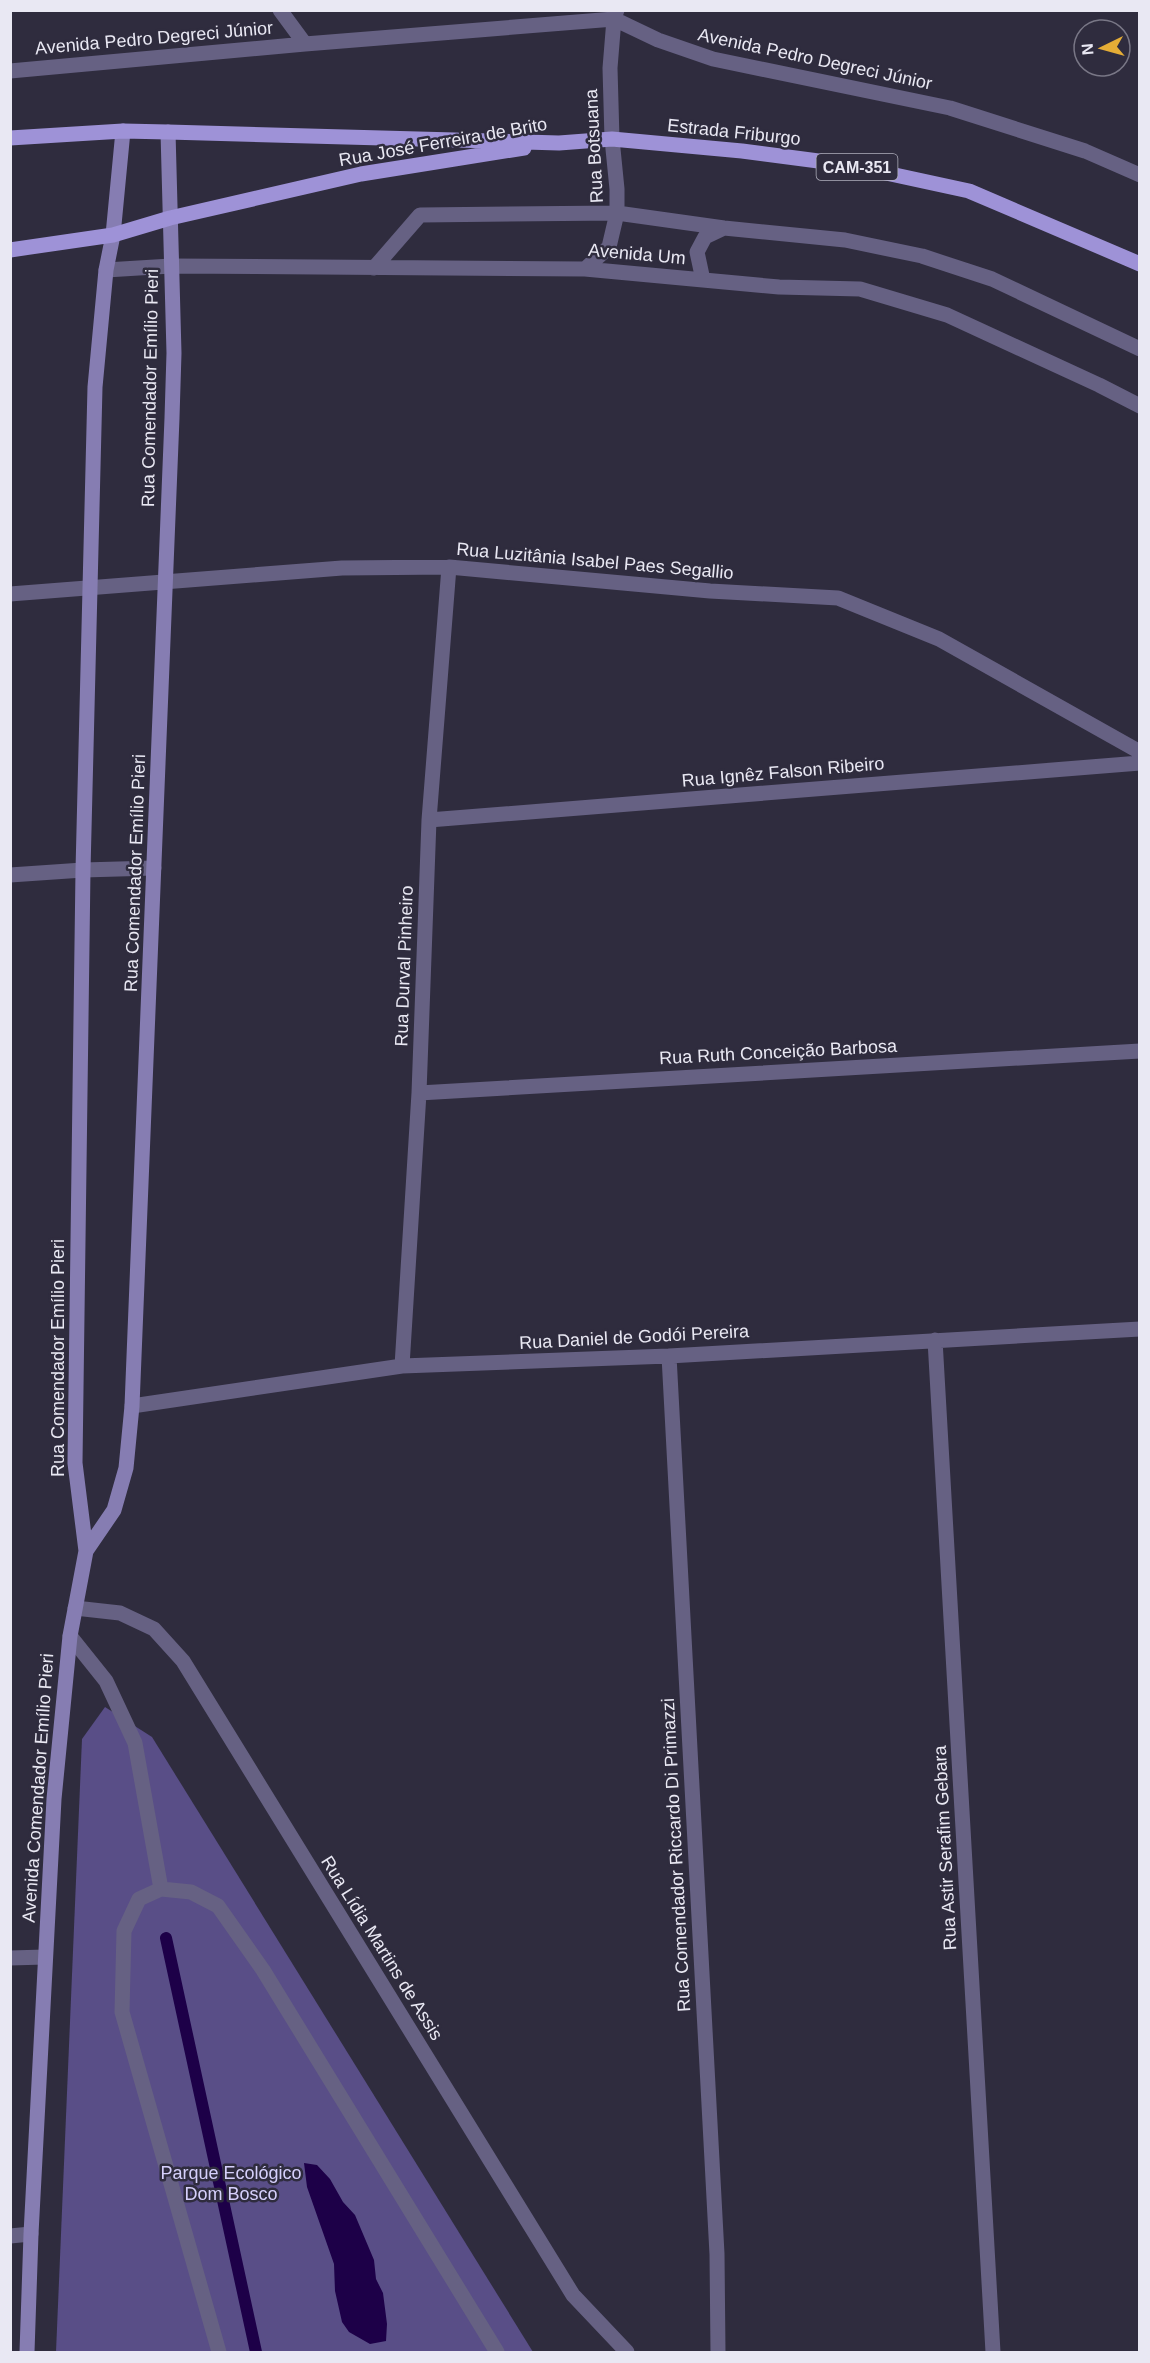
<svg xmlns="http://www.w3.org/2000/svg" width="1150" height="2363" viewBox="0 0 1150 2363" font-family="Helvetica,sans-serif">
	<rect width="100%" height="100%" fill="#2f2c3e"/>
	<!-- green -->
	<path fill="#594e87" d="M 105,1707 L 152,1737 L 533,2352 L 56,2352 L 82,1739 Z"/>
	<!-- water -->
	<path fill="#1d0048" d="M 304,2163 L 317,2165 L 330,2179 L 343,2202 L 355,2215 L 374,2260 L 376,2279 L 383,2293 L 387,2324 L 386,2341 L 370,2344 L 349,2332 L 342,2322 L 335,2291 L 334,2264 L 307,2187 Z"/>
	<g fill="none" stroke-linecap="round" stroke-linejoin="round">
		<!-- stream -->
		<path stroke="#1d0048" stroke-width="12" d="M 166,1938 L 256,2352"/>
		<!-- lane -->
		<path stroke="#666183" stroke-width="15" d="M 70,1636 L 106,1681 L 135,1743 L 161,1889
			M 219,2352 L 122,2012 L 124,1931 L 139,1899 L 161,1889 L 191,1892 L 218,1906 L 263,1970 L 497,2352"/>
		<!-- street -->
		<path stroke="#666183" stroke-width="15" d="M 280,10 L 305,44
			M 10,71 L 305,44 L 614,19 L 658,40 L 713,59 L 950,108 L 1085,151 L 1140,175
			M 374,268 L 420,215 L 617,213 L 724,228 L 845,240 L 922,256 L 992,279 L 1140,349
			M 585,269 L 609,247 L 617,213 L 617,189 L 612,139 L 610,68 L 614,19 L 617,10
			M 106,270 L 171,266 L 585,269 L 779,287 L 860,289 L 947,315 L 1099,385 L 1140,406
			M 703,280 L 697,252 L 705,237 L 724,228
			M 10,594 L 342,568 L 449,567 L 710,591 L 838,598 L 939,639 L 1140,752
			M 429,820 L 1140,763
			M 10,875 L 83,870 L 154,868
			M 419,1093 L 1140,1051
			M 935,1340 L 993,2352
			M 669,1356 L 717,2254 L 718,2352
			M 402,1366 L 419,1093 L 429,820 L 449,567
			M 132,1406 L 402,1366 L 669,1356 L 1140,1329
			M 75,1608 L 120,1613 L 154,1629 L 183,1661 L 573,2295 L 627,2352
			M 10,1958 L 45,1957
			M 10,2236 L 31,2234"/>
		<!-- secondary -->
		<path stroke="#867db2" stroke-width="15" d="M 86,1551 L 114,1510 L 126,1468 L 132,1406 L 172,418 L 174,353 L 168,132
			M 27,2352 L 31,2234 L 54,1799 L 70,1636 L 86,1551 L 75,1463 L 83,870 L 95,387 L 106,270 L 113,235 L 123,131"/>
		<!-- primary -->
		<path stroke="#9e92d7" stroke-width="15" d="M 10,138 L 123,131 L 168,132 L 559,143 L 612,139 L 742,151 L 849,165 L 969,191 L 1140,264
			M 10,250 L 113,235 L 170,218 L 361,174 L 524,148"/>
	</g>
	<g text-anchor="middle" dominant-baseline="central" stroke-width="5" stroke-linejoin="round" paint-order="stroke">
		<!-- shield labels -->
		<rect fill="#2f2c3e" stroke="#b1b0bd" stroke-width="1.5" x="816.5" y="154" width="81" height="26" rx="4.5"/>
		<g font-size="16" font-weight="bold" fill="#e9e8f3">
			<text x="857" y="167">CAM-351</text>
		</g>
		<!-- street labels -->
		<g font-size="18" fill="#e9e8f3" stroke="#2f2c3e">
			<text transform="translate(154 38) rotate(-5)">Avenida Pedro Degreci Júnior</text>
			<text transform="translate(815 59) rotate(12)">Avenida Pedro Degreci Júnior</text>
			<text transform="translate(734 132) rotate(6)">Estrada Friburgo</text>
			<text transform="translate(443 142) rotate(-10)">Rua José Ferreira de Brito</text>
			<text transform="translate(594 146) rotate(-93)">Rua Botsuana</text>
			<text transform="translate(637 254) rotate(5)">Avenida Um</text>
			<text transform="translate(150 388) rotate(-89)">Rua Comendador Emílio Pieri</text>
			<text transform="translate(595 561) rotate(5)">Rua Luzitânia Isabel Paes Segallio</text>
			<text transform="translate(783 772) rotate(-5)">Rua Ignêz Falson Ribeiro</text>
			<text transform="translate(135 873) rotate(-88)">Rua Comendador Emílio Pieri</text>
			<text transform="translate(404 966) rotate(-88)">Rua Durval Pinheiro</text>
			<text transform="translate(778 1052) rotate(-3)">Rua Ruth Conceição Barbosa</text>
			<text transform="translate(634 1337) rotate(-3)">Rua Daniel de Godói Pereira</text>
			<text transform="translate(58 1358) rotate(-90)">Rua Comendador Emílio Pieri</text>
			<text transform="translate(38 1788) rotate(-86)">Avenida Comendador Emílio Pieri</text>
			<text transform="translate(945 1848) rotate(-93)">Rua Astir Serafim Gebara</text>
			<text transform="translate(676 1855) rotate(-93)">Rua Comendador Riccardo Di Primazzi</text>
			<text transform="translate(382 1948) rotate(58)">Rua Lídia Martins de Assis</text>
		</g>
		<!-- park labels -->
		<g font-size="18" fill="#d6d0fc" stroke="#2f2c3e">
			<text x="231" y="2173">Parque Ecológico<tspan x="231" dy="21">Dom Bosco</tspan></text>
		</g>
	</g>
	<!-- border -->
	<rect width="1150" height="2363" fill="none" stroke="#e9e8f3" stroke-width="24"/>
	<!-- north arrow -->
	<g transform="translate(1102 48) rotate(265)"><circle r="28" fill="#2f2c3e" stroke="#797786" stroke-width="1.5"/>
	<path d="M0-4.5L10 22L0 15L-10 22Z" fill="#e5ad36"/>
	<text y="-9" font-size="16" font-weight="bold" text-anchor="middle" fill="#e9e8f3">N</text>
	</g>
</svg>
